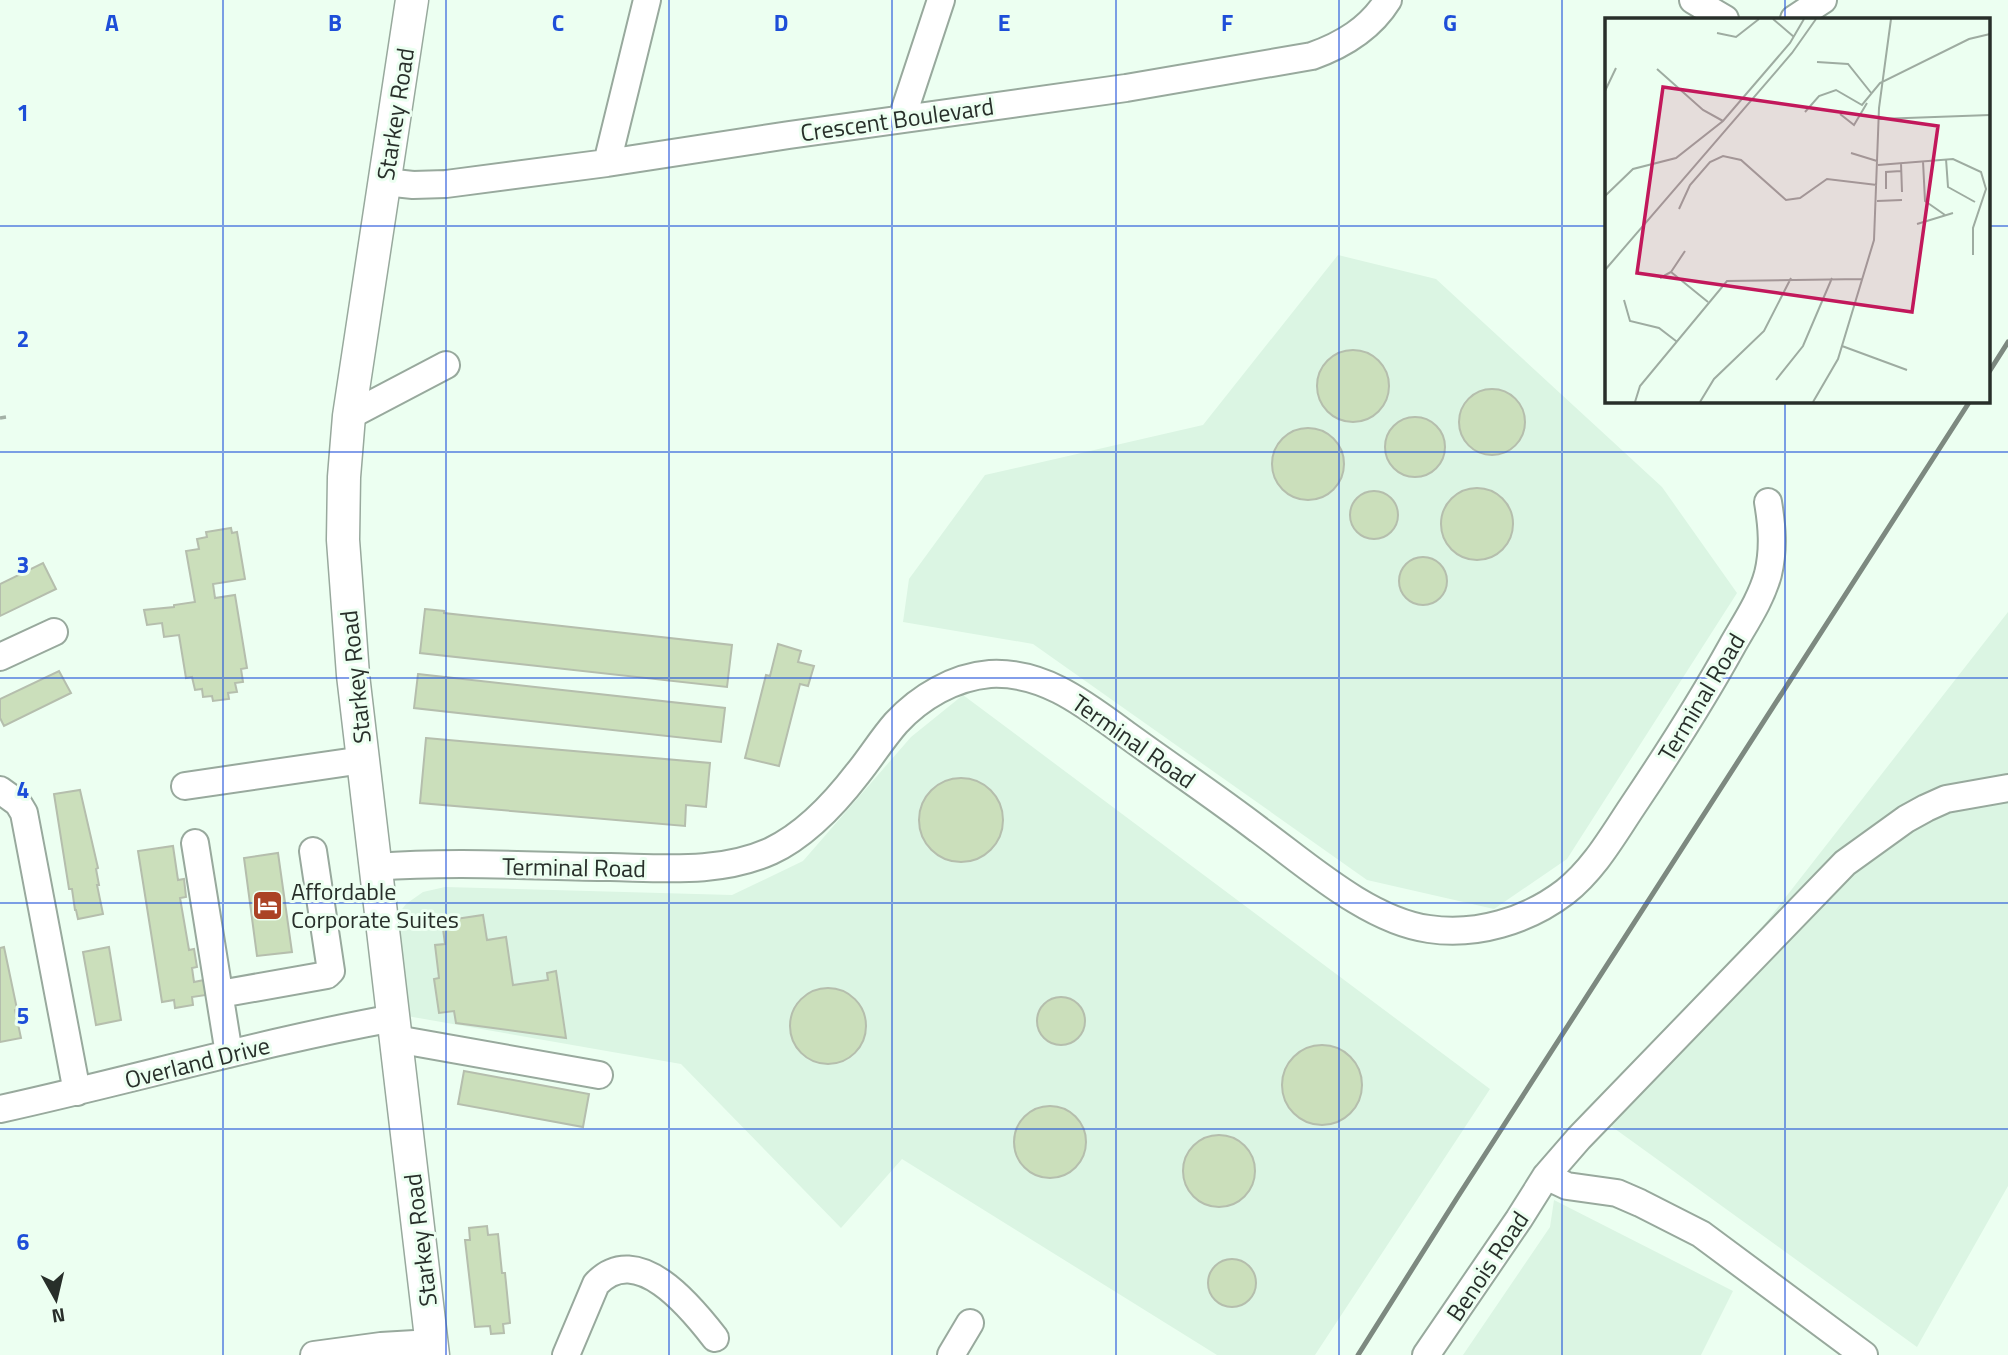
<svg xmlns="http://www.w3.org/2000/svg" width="2008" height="1355" viewBox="0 0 2008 1355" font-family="'Titillium Web',sans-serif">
	<rect width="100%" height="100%" fill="#ecfff1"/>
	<!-- built -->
	<path fill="#dbf5e3" d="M 1338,255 L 1436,279 L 1662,487 L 1737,593 L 1567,859 L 1494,909 L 1367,880 L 1033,644 L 903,622 L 909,579 L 985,475 L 1203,425 Z
		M 2008,612 L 2008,1186 L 1917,1347 L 1593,1113 L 1750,943 Z
		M 963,695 L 1490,1089 L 1315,1355 L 1217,1355 L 902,1159 L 841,1228 L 681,1064 L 407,1016 L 396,917 L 406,904 L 423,892 L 445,887 L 732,895 L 803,861 L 911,737 Z
		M 1554,1200 L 1733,1291 L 1701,1355 L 1463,1355 L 1550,1227 Z"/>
	<!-- building -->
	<path fill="#cbdfbb" stroke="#b5bead" stroke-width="2" d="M1317 386a36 36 0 1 1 72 0a36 36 0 1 1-72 0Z
		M1459 422a33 33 0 1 1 66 0a33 33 0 1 1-66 0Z
		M1385 447a30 30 0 1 1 60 0a30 30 0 1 1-60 0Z
		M1272 464a36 36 0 1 1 72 0a36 36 0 1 1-72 0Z
		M1441 524a36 36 0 1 1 72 0a36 36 0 1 1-72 0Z
		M1350 515a24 24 0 1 1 48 0a24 24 0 1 1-48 0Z
		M 231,528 L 232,533 L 237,532 L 245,579 L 213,584 L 215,598 L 235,595 L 247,668 L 241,669 L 243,682 L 235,683 L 237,692 L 228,693 L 229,699 L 213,701 L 212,696 L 203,697 L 202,689 L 195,690 L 192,677 L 186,678 L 179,635 L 164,637 L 162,623 L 147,625 L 144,610 L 174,607 L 174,605 L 195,602 L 186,551 L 199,549 L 197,539 L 207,537 L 206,532 Z
		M1399 581a24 24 0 1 1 48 0a24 24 0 1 1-48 0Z
		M 43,563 L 56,589 L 0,616 L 0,584 Z
		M 425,609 L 444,611 L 444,613 L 732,645 L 727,687 L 420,653 Z
		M 778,644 L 801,651 L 798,662 L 814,666 L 808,686 L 800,684 L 779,766 L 745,758 L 766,675 L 770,676 Z
		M 59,671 L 71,693 L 4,726 L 0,718 L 0,699 Z
		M 418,674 L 725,708 L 721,742 L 414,708 Z
		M 426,738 L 710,763 L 706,807 L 686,805 L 685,826 L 420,803 Z
		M919 820a42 42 0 1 1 84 0a42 42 0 1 1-84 0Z
		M 80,790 L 98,868 L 96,869 L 99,885 L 97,885 L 103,914 L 78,919 L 76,910 L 75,910 L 72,889 L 69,889 L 54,794 Z
		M 173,846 L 178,880 L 184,879 L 186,897 L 180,898 L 189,950 L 194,949 L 197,967 L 192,968 L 194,982 L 204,980 L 206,995 L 192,997 L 193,1005 L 175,1008 L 174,1000 L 162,1002 L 138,851 Z
		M 278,853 L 292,952 L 257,956 L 244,858 Z
		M 483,915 L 487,940 L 506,937 L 513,985 L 548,980 L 547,973 L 556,971 L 566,1038 L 456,1023 L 454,1011 L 439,1013 L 434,979 L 439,978 L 435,945 L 445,944 L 442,921 Z
		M 4,947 L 17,1009 L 15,1010 L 21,1038 L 0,1042 L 0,948 Z
		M 109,947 L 121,1020 L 96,1025 L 83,952 Z
		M790 1026a38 38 0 1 1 76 0a38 38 0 1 1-76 0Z
		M1037 1021a24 24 0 1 1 48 0a24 24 0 1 1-48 0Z
		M1282 1085a40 40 0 1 1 80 0a40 40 0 1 1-80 0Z
		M 464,1071 L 589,1094 L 583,1127 L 458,1104 Z
		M1014 1142a36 36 0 1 1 72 0a36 36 0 1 1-72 0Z
		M1183 1171a36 36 0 1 1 72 0a36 36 0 1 1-72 0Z
		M 487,1226 L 488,1235 L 498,1234 L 502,1273 L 505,1273 L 510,1323 L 503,1324 L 504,1333 L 491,1334 L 490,1326 L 475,1327 L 465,1240 L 470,1240 L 469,1228 Z
		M1208 1283a24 24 0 1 1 48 0a24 24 0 1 1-48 0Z"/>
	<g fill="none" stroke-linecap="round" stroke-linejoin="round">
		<defs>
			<path id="minor" d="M 1693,0 L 1725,19
				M 1794,19 L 1823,0
				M 902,118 L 941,0
				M 607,163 L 647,0
				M 385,182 L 413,185 L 446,184 L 607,163 L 789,135 L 1126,88 L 1312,56 C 1343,45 1370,29 1388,0
				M 349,416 L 446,365
				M 0,657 L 54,632
				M 185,786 L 363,760
				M 0,790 L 18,803 L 24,813 L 77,1092
				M 195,843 L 229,1054
				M 376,867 C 454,861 532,866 610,867 C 664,868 720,874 771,851 C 805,835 835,803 858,773 C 871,757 882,739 896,723 C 920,697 954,677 990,674 C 1044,671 1086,705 1127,735 C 1171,767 1216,797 1259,830 C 1307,865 1369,921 1429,929 C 1476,936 1527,921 1565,892 C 1594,869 1612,837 1632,807 C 1667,755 1701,702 1732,646 C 1745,623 1761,600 1768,574 C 1774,549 1772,526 1768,502
				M 220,994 L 327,975 L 331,971 L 313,851
				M 396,1039 L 599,1075
				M 0,1109 C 132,1080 262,1042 394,1018
				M 1546,1176 L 1567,1186 L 1617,1193 L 1640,1203 L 1701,1234 L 1864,1355
				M 314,1355 L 381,1346 L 432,1343
				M 566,1355 L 596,1284 C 637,1240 691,1307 715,1338
				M 951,1355 L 970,1323
				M 1426,1355 L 1519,1219 L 1546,1176 L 1579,1138 L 1845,863 L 1906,819 L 1926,808 L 1946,799 L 2008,788"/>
			<path id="major" d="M 412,0 L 349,416 L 344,477 L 343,540 L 353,675 L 433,1355"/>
		</defs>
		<!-- minor casing -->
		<use href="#minor" stroke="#98a99d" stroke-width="30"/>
		<!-- major casing -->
		<use href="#major" stroke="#98a99d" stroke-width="35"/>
		<!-- path -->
		<path stroke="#a3b1a6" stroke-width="3.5" stroke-dasharray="7 3.5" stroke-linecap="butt" d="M 0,418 L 6,417"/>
		<!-- minor -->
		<use href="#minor" stroke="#fff" stroke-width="26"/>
		<!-- major -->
		<use href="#major" stroke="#fff" stroke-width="32"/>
		<!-- rail -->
		<path stroke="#7d8980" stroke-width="5" d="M 1989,372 L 2008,342
			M 1358,1355 L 1457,1198 L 1970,401"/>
	</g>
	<!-- grid -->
	<path fill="none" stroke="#1d4ed8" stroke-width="2" stroke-opacity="0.55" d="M 223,0 L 223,1355M 446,0 L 446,1355M 669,0 L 669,1355M 892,0 L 892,1355M 1116,0 L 1116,1355M 1339,0 L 1339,1355M 1562,0 L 1562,1355M 1785,0 L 1785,19M 0,226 L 1607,226M 1989,226 L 2008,226M 1785,401 L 1785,1355M 0,452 L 2008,452M 0,678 L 2008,678M 0,903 L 2008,903M 0,1129 L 2008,1129"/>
	<!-- icons -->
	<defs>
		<symbol id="hotel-square" viewBox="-11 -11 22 22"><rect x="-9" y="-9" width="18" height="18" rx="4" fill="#ab4325" stroke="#ecfff1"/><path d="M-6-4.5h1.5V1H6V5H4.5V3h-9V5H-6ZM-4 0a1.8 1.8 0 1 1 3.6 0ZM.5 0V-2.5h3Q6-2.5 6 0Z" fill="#fff"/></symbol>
	</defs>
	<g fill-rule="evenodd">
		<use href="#hotel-square" x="250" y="888" width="35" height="35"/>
	</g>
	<g text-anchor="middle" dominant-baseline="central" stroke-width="6" stroke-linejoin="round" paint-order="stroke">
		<!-- street labels -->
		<g font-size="24" fill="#282f2a" stroke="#ecfff1">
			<text transform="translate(395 114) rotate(-81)">Starkey Road</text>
			<text transform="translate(897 119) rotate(-8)">Crescent Boulevard</text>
			<text transform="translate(355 677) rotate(-96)">Starkey Road</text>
			<text transform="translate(1701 697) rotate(-59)">Terminal Road</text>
			<text transform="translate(1134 741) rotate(35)">Terminal Road</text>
			<text transform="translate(574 867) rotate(1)">Terminal Road</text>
			<text transform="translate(197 1062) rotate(-14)">Overland Drive</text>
			<text transform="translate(420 1240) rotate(-97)">Starkey Road</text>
			<text transform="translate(1487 1266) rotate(-56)">Benois Road</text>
		</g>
		<!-- poi labels -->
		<g font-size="24" fill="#282f2a" stroke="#ecfff1" text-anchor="start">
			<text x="291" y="891">Affordable<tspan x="291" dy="28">Corporate Suites</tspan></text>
		</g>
	</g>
	<!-- overview -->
	<g transform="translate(1605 18)">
		<rect width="385" height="385" fill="#ecfff1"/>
		<path fill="none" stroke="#9eaca1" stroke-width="2" d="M 168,1 L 189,19M 112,15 L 131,19 L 154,1M 212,44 L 243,46 L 267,76M 52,51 L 98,92 L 118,103M 0,73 L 11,50M 200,94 L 214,78 L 231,72 L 257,87 L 275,65 L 364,21 L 385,16M 235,96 L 249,107 L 262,85M 274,101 L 385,97M 246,135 L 272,143M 341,141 L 343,169 L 370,184M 318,143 L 320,183 L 340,197M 296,145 L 297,174M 273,147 L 348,141 L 376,154 L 381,171 L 368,210 L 368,237M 281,171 L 281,154 L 296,153M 0,178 L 28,151 L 71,140 L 118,103 L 185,25 L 199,1M 272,183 L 297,182M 74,191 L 85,167 L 105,144 L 118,138 L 136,142 L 181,182 L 195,180 L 222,161 L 272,167M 312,206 L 348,195M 0,252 L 187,35 L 211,1M 66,254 L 103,284M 55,260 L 66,254 L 80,233M 19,282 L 25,303 L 54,310 L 71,323M 237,328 L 302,352M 171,362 L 198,328 L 227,260M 30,384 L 35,368 L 122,263 L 257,261M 95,384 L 109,361 L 159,313 L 186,260M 208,384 L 233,341 L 269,222 L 274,90 L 286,1"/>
		<path fill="#c2185b" fill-opacity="0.15" stroke="#c2185b" stroke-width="3.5" d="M 58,69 L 333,108 L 307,294 L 32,255 Z"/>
		<rect width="385" height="385" fill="none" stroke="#282f2a" stroke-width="3.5"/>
	</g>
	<g font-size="23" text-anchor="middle" font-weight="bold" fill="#1d4ed8" stroke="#ecfff1" stroke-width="6" stroke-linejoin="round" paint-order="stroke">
		<text x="112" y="31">A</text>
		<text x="335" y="31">B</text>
		<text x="558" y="31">C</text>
		<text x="781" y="31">D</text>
		<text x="1004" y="31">E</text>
		<text x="1227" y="31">F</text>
		<text x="1450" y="31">G</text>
		<text x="23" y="121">1</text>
		<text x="23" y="347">2</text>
		<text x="23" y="573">3</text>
		<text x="23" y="798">4</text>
		<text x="23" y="1024">5</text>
		<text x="23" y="1250">6</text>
	</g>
	<!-- north arrow -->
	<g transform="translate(56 1299) rotate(172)" stroke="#ecfff1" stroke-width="5" paint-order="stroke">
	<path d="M0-5L12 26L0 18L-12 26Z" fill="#282f2a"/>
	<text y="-10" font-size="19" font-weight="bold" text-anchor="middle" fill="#282f2a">N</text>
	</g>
</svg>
